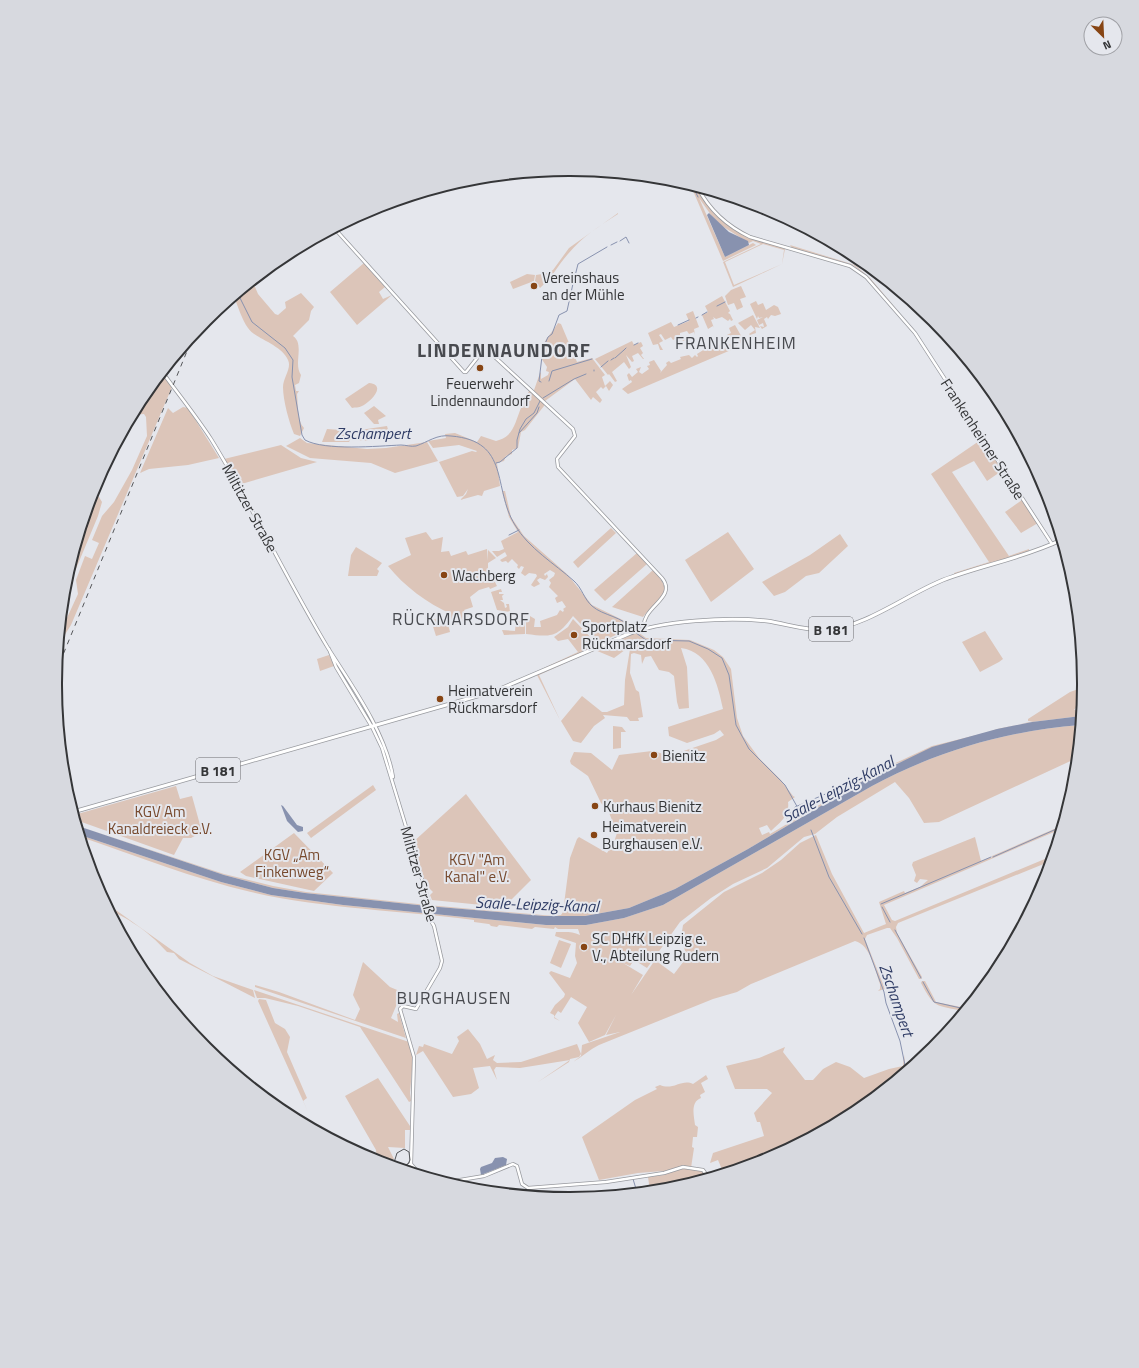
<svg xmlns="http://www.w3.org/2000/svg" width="1139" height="1368" viewBox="0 0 1139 1368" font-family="'Titillium Web',sans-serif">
	<rect width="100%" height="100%" fill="#e5e7ed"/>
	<!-- green -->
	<path fill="#dcc5b9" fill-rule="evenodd" d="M 691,186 C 701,189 705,203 712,211 C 720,219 728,226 737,231 L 785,249 L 782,264 L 733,287 L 723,262 L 761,244 L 753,241 L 749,243 L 722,226 L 711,215 L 699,198 L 725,257 L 753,243 L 756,245 L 723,261 ZM 763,244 L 784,250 L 782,264 L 734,285 L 725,262 Z
		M 618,213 L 618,214 C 599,226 582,237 568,254 C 558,265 552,278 540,288 L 535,281 L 536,275 L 548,273 L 553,270 L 569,248 Z
		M 790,245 L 855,265 L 870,278 L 900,313 L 867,276 L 853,265 L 792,248 Z
		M 364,263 L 385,287 L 379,292 L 383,299 L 392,295 L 357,325 L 330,292 Z
		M 527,274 L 535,275 L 534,281 L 513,289 L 510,282 Z
		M 253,282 L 258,294 L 275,314 L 278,315 L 286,308 L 285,302 L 301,293 L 314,307 L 311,311 L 309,320 L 293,336 C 305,344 293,364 301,375 L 299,383 L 295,385 L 296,391 L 299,391 L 297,394 C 298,404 297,421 304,428 L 300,436 L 294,434 C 289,422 283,400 283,387 C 283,378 292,368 288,360 C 282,345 254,338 248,328 C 242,320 238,306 234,297 Z
		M 741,286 L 746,297 L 740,299 L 743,307 L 737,310 L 734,303 L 728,305 L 725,296 L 731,290 Z
		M 722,296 L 730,311 L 728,313 L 730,314 L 733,320 L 731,321 L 730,319 L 728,321 L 722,317 L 716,319 L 713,317 L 714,319 L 711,320 L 714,328 L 713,326 L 708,329 L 702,315 L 708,312 L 705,306 Z
		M 756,301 L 758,305 L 763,303 L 766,310 L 774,305 L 778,307 L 781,314 L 775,316 L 771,315 L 768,319 L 767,317 L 764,319 L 767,326 L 762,329 L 760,326 L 764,327 L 763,323 L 759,325 L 757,320 L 763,317 L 759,318 L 758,316 L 757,319 L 750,304 Z
		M 693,311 L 699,327 L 694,329 L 695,335 L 694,332 L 689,334 L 687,331 L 680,333 L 680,336 L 683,335 L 686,340 L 683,341 L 680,336 L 673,340 L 671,337 L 665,340 L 661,334 L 659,335 L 663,341 L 659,343 L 663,350 L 660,350 L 658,344 L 653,345 L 648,333 L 671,322 L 674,327 L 689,321 L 686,314 Z
		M 753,315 L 760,328 L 755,327 L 756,333 L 750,335 L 749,334 L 755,330 L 751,325 L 745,330 L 738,323 Z
		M 558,323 L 561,324 L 577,362 L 592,358 L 605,375 L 602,377 L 605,386 L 610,381 L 613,385 L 609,391 L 606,386 L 603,389 L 601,387 L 596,392 L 602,400 L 600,403 L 593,397 L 591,400 L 575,379 L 545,401 L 544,406 L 525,430 L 521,432 L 518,448 L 512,450 L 512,454 L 506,456 L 504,461 L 497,463 L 500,486 L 484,491 L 482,496 L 478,495 L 460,500 L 466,494 L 468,489 L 463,496 L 457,497 L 439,462 L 472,451 L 476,452 L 477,451 L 459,445 L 433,448 L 428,441 L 446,438 L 445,434 L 455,433 L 477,442 L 481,436 L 496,441 C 514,437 515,422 521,408 C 523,402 527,396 529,391 L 533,393 L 540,373 L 541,372 L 541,379 L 548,375 L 549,372 L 546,371 L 547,367 L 541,358 C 543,354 542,352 542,349 C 543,341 554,330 558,323 Z
		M 735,325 L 744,341 L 736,346 L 727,335 L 731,333 L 729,328 Z
		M 632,341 L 634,345 L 641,342 L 643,346 L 640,348 L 643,353 L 641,355 L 644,359 L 643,359 L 638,353 L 632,356 L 634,361 L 632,362 L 626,355 L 631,367 L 629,369 L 624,362 L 612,372 L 617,381 L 615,382 L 609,374 L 608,375 L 595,359 Z
		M 726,342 L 728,345 L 731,344 L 733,348 L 731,350 L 628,394 L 622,389 L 632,382 L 631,380 L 629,381 L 627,375 L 629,373 L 632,377 L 638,372 L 636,369 L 641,367 L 639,372 L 642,374 L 649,369 L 647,366 L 650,365 L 649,362 L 654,360 L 661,371 L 660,373 L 667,365 L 666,363 L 669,361 L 671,363 L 681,359 L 680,357 L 689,355 L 692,358 L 695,355 L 697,357 L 698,356 L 697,354 L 708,347 L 710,351 L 718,345 Z
		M 162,373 L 172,387 L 71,625 L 59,644 L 60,633 L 78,594 L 76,580 L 85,556 L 92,559 L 99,543 L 92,540 L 102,516 L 114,502 L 132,470 L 147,436 L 146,417 L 144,414 L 133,415 L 142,398 Z
		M 369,383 C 388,385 369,403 362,406 C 359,408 355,407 352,408 L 345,399 Z
		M 374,406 L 386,416 L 378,420 L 379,424 L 374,424 L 364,413 Z
		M 183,407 L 188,408 L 219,458 L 188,465 L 149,469 L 140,473 L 168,408 L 173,413 Z
		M 387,426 L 389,433 L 367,441 L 355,440 L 360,430 Z
		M 327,429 L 355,431 L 349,442 L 322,442 Z
		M 300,438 L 307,443 L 367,449 L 386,448 L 427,442 L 438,461 L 395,473 L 371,463 L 310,458 L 286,446 Z
		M 982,439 L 1003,470 L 987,481 L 974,461 L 952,472 L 1009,556 L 1029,549 L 1029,551 L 954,575 L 954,573 L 989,562 L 931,474 Z
		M 281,445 L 301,458 L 317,462 L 238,485 L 224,459 Z
		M 502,491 L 505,491 L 511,517 L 524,536 L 567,574 L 592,605 L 635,626 L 634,629 L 628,629 L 599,643 L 573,616 C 557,638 551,637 526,634 L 526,620 L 530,620 L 530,616 L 535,619 L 534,627 L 541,627 L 540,621 L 557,615 L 560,610 L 563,612 L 564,610 L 563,609 L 566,607 L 562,601 L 557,603 L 555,598 L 558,596 L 549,587 L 551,583 L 549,580 L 554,576 L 555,573 L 550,570 L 544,574 L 545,576 L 547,574 L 548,577 L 545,580 L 540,578 L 537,580 L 540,584 L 534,587 L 531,585 L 537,576 L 536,574 L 529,573 L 525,576 L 521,573 L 524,567 L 521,566 L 519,569 L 517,567 L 518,565 L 512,559 L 508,563 L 506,561 L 502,562 L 500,560 L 507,556 L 505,552 L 497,557 L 492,551 L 499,551 L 504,549 L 501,541 L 518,532 L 509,517 Z
		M 93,492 L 96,492 L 102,502 L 98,516 L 73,576 L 69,574 L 71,564 Z
		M 1022,500 L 1038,523 L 1021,533 L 1005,512 Z
		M 611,528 L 616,533 L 578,568 L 573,562 Z
		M 426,532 L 432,540 L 443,537 L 441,552 L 449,551 L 451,556 L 466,551 L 468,555 L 487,549 L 488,561 L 488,550 L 496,558 L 488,563 L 488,582 L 494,580 L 497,586 L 490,589 L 489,587 L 479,590 L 470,597 L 473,607 L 464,610 L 469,619 L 452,626 L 451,614 C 427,603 404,586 388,566 L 411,555 L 405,538 Z
		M 728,532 L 754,569 L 711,602 L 685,560 Z
		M 840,534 L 848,546 L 819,573 L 806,576 L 785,592 L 774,596 L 762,582 L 810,555 Z
		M 356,547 L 382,563 L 377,569 L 379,571 L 377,576 L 348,576 L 351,555 Z
		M 637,553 L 647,564 L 605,601 L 594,590 Z
		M 653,570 C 677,596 660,596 643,617 L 612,607 Z
		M 501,589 L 502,592 L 499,592 L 499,594 L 504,594 L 502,596 L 503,600 L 500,600 L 504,603 L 505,608 L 507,607 L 506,604 L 509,604 L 510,612 L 497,610 L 491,592 Z
		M 525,612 L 525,634 L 504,635 L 502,630 L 515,631 L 516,621 L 522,621 L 521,614 Z
		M 446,616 L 450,632 L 436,636 L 431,620 Z
		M 573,619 L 597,644 L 597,646 L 533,673 L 591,646 L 578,652 L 568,639 L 558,641 L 554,637 L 568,627 Z
		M 985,631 L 1003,659 L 999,662 L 980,672 L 962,642 Z
		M 638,632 L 646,638 L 690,640 L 714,650 L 723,657 L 731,669 L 737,718 L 743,736 L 759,758 L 781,780 L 793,796 L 795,797 L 788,802 C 790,816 780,822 771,831 L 767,825 L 759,828 L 762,835 L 769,832 L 770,834 L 870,775 L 932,746 L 1033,721 L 1028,721 L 1028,719 L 1070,692 L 1084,687 L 1083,699 L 1074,710 L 1082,709 L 1081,716 L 1032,722 L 997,729 L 895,764 L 868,778 L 748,849 L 675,889 L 629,908 L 585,916 L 544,916 L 427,906 L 305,893 L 273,888 L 224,875 L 78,826 L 224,874 L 273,886 L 306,892 L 427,905 L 554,916 L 561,915 L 563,912 L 570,858 L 577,839 L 579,837 L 607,853 L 614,842 L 617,833 L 608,810 L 601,803 L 588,776 L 571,764 L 570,761 L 574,752 L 591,753 L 612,770 L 619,755 L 652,751 L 664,754 L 666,757 L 716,740 L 724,735 L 720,730 L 714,734 L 687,743 L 669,736 L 668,727 L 723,709 C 718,685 710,652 681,648 L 687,667 L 689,708 L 679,709 L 677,702 L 674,676 L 669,672 L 659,670 L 651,656 L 645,657 L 642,664 L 641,655 L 634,653 L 631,654 L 630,673 L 636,690 L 639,692 L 643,717 L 638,718 L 639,721 L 630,721 L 627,717 L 603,715 L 605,718 L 594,726 L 581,743 L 573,741 L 561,721 L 582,696 L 602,712 L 607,712 L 624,705 L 625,680 L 630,649 L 629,647 L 614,658 L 595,650 L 539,675 L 560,720 L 537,675 Z
		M 329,655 L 334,666 L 320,671 L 317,659 Z
		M 1080,725 L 1077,758 L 939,822 L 924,823 L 909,798 L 895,782 L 837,817 L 815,834 L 804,837 L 767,868 L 733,884 L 711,898 L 680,922 L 647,968 L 634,960 L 630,966 L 623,963 L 643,975 L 631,995 L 655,960 L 674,974 L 687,957 L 681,938 L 683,925 L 724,892 L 762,873 L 781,860 L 800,843 L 816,835 L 832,874 L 864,933 L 886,924 L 879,902 L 904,891 L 905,893 L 920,887 L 928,880 L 920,879 L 917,883 L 914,881 L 916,875 L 912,865 L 913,862 L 975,837 L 981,861 L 991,857 L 992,858 L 992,856 L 1061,826 L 1061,829 L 884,905 L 892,920 L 895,921 L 1052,856 L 1051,861 L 898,923 L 896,927 L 897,933 L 922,977 L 921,979 L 919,979 L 897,938 L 890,928 L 887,928 L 867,935 L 865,939 L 885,989 L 878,991 L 880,989 L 880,984 C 875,971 871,945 855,941 L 751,984 L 737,992 L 713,999 L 599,1045 C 589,1050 582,1057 573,1062 L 581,1056 L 582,1045 L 620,1032 L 606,1035 L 616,1015 L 605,1035 L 589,1042 L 578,1023 L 587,1007 L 571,997 L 561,1013 L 558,1011 L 554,1017 L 560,1021 L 554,1018 L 554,1015 L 550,1013 L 555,1005 L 564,997 L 565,994 L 549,973 L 551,971 L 570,978 L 577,963 L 575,956 L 576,943 L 555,936 L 556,932 C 565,932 572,931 580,935 L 578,929 L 558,929 L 555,927 L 554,929 L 535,927 L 532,929 L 499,925 L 497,927 L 491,926 L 489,924 L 496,925 L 474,922 L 474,920 C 400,910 324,909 251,892 C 195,879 136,856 81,837 L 80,835 L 221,882 L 271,895 L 343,905 L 546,925 L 586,925 L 624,918 L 663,905 L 872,786 C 937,751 1006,731 1080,725 Z
		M 613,726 L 622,727 L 626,732 L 621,732 L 621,748 L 613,749 Z
		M 373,785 L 376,790 L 311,838 L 307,833 Z
		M 176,786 L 180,799 L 192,796 L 202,832 L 191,838 L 183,838 L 174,855 L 76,820 L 74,815 Z
		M 466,794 L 531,880 L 506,905 L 502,907 L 432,900 L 430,895 L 433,892 L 424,883 L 412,843 Z
		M 294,833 L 333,873 L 314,891 L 246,876 L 240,872 Z
		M 106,903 L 190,963 L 213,976 L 253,990 L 255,998 L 179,959 L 174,953 L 167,952 C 157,941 146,931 133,923 C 124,916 111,913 106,903 Z
		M 559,940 L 571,944 L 561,968 L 550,963 Z
		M 363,962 L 390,987 L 402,992 L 391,1018 L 398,1022 L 397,1014 L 399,1013 L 406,1038 L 255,987 L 255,985 L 279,992 L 355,1020 L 360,1009 L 353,995 Z
		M 922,981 L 925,981 L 936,1002 L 966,1008 L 964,1011 C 935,1005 935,1009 921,983 Z
		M 254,990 L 409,1042 L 413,1058 L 410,1093 L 411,1101 L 409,1102 L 360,1027 L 298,1006 L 265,998 L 257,998 Z
		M 259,999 L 266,1000 L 275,1023 L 285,1029 L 290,1037 L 287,1052 L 307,1098 L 303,1101 L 309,1114 L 258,1001 Z
		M 468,1029 L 480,1044 L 487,1059 L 495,1055 L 493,1060 L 497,1063 L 521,1062 L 577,1044 L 581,1054 L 579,1057 L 570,1059 L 569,1062 L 538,1082 L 570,1060 L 520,1068 L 496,1067 L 494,1070 L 497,1080 L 490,1066 L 473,1068 L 479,1088 L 471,1094 L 453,1097 L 423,1051 L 416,1055 L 419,1046 L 423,1047 L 424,1044 L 452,1054 L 459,1041 L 457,1037 Z
		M 785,1047 L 783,1052 L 805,1080 L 813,1080 L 823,1069 L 836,1062 L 850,1067 L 864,1078 L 889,1069 L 903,1066 L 904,1055 L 906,1069 L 908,1068 L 855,1112 L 766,1159 L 722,1173 L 723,1172 L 718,1160 L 710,1163 L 713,1153 L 764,1136 L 760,1122 L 757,1122 L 754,1113 L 772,1093 L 767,1089 L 735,1089 L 726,1066 L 759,1058 Z
		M 706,1075 L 708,1079 L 701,1083 L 705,1092 L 700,1095 L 701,1098 C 690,1102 694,1116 695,1125 L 698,1127 L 697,1137 L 693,1137 L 692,1147 L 694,1148 L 691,1168 L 703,1171 L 707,1177 L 670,1189 L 650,1191 L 648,1177 L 664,1175 L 663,1171 L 638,1173 L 599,1180 L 582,1137 L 635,1100 L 657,1089 L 655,1087 L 660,1085 C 673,1091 682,1078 693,1084 Z
		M 378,1078 L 410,1126 L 410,1130 L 405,1130 L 405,1148 L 388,1147 L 394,1159 L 390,1161 L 392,1165 L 377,1161 L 376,1150 L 345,1096 Z"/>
	<!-- water -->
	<path fill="#8892af" d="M 709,213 L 729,232 L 748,241 L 749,245 L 725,257 L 707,215 Z
		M 1081,716 L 1080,725 C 1006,731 937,751 872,786 L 663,905 L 624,918 L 586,925 L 546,925 L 343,905 L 271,895 L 221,882 L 80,835 L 78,826 L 224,875 L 273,888 L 305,893 L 427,906 L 544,916 L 585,916 L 629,908 L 675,889 L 748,849 L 868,778 L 932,747 L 997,729 L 1032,722 Z
		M 281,805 L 283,806 L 297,825 L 303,827 L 303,831 L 298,832 L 287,821 Z
		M 503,1157 L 507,1159 L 506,1165 L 481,1175 L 480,1169 L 481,1167 L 492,1163 L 495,1158 Z"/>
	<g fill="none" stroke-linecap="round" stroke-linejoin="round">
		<!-- stream -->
		<path stroke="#8892af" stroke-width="1" d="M 693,187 L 698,197
			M 620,241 L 626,237 L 629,243
			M 611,245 L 617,242
			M 575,276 L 578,264 L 607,247
			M 238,294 L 252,322 L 285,348 L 293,360 L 292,377 L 302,435 L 305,440 C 325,451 378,446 401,445 C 406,445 411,447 416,446 C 428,442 437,434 451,436 C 511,441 492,488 515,525 C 528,548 555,564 574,581 C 582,588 584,599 592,606 C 603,616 623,616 633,630
			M 717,306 L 725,302
			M 702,315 L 707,312
			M 696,318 L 698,317
			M 678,325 L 689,320
			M 634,345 L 638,343
			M 624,350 L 626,348
			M 615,358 L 624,350
			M 611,360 L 614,358
			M 601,367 L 608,361
			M 594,371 L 594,370
			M 549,381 L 552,371 L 592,359
			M 541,382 L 539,381 L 543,348 L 548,337 L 552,334 L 559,315 L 567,311 L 574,279
			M 543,398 L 574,379 L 586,374
			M 519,433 L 537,413 L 539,407
			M 496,463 L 500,462 L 517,448 L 517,440 L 520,429 L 526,419 L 534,413 L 540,401
			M 509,535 L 519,530
			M 636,633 L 646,640 L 689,641 L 708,649 L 722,658 L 729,675 L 736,725 L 749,749 L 785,785 L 799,810
			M 787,818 L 795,807 L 842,787
			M 811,830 L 829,877 L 862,934
			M 993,857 L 1061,827
			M 881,904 L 991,857
			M 882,907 L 890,922
			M 895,930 L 921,978
			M 864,938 L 884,992 L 886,1003 L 900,1041 L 906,1070
			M 923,982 L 934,1002 L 965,1009
			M 633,1179 L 637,1192"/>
		<defs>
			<path id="secondary" d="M 698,188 C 710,211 727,226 750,237 L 850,266 L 866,277 L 915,333 L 1052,544
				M 335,229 L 464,372 L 466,372 L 485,348 L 573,429 L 575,436 L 557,459 L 558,467 L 662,578 C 678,598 641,607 644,628
				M 163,373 C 179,395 196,416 211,439 C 253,507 287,580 328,648 C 352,686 386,733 393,777
				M 329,649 L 336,667 L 372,727 L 382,748 L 429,902 L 428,916 L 434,926 L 442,961 L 440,968 L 416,1009 L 403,1006 L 400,1009 L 414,1057 L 411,1164
				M 411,1164 L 420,1174
				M 402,1168 L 411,1164
				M 448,1182 L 484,1176 L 513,1164 L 517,1166 L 522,1184 L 528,1188 L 606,1182 L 664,1173 L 683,1167 L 703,1170 L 708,1177"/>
			<path id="primary" d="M 73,812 L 495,691 L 626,635 C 661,620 729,617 767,621 C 787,624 806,631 827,630 C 867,626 906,595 943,580 C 982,565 1024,558 1061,540"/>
		</defs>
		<!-- secondary casing -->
		<use href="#secondary" stroke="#989a9f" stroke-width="4"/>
		<!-- primary casing -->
		<use href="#primary" stroke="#989a9f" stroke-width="4.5"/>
		<!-- secondary -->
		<use href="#secondary" stroke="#fff" stroke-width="2.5"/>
		<!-- primary -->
		<use href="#primary" stroke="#fff" stroke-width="3"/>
		<!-- tram -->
		<path stroke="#555659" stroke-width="1" d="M 393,1166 L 397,1153 L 404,1149 L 409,1152 L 410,1160 L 408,1164 L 400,1168"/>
		<!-- rail -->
		<path stroke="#555659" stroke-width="1" stroke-dasharray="5 5" stroke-linecap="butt" d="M 56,672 L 194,334"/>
	</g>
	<!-- markers -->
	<g fill="#874514" stroke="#e5e7ed" stroke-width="1.5">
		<circle cx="534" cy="286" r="4"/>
		<circle cx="480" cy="368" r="4"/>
		<circle cx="444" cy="575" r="4"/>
		<circle cx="574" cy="635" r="4"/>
		<circle cx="440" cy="699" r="4"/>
		<circle cx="654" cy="755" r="4"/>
		<circle cx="595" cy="806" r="4"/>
		<circle cx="594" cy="835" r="4"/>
		<circle cx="584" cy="947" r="4"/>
	</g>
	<g text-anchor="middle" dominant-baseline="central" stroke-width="4" stroke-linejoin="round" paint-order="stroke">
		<!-- shield labels -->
		<g fill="#e5e7ed" stroke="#6a6b6e" stroke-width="1">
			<rect x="809" y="617" width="44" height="24" rx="3"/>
			<rect x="196" y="758" width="44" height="24" rx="3"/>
		</g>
		<g font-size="14" font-weight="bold" fill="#353638">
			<text x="831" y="629">B 181</text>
			<text x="218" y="770">B 181</text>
		</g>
		<!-- poi labels -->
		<g font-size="15" fill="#353638" stroke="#e5e7ed" text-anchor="start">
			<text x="542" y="277">Vereinshaus<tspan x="542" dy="17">an der Mühle</tspan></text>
			<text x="480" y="383" text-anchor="middle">Feuerwehr<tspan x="480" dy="17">Lindennaundorf</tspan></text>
			<text x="452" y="575">Wachberg</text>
			<text x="582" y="626">Sportplatz<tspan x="582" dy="17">Rückmarsdorf</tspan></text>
			<text x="448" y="690">Heimatverein<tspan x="448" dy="17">Rückmarsdorf</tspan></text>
			<text x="662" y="755">Bienitz</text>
			<text x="603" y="806">Kurhaus Bienitz</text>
			<text x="602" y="826">Heimatverein<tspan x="602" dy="17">Burghausen e.V.</tspan></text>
			<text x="592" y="938">SC DHfK Leipzig e.<tspan x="592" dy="17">V., Abteilung Rudern</tspan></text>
		</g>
		<!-- street labels -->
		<g font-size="15" fill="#353638" stroke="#e5e7ed">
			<text transform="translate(983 439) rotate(57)">Frankenheimer Straße</text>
			<text transform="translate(250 508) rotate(61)">Miltitzer Straße</text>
			<text transform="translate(419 874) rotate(74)">Miltitzer Straße</text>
		</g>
		<!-- park labels -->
		<g font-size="15" fill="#77492d" stroke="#e5e7ed">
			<text x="160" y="811">KGV Am<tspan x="160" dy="17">Kanaldreieck e.V.</tspan></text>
			<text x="292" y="854">KGV „Am<tspan x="292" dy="17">Finkenweg“</tspan></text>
			<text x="477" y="859">KGV "Am<tspan x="477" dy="17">Kanal" e.V.</tspan></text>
		</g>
		<!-- water labels -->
		<g font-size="16" font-style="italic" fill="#2f3c65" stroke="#e5e7ed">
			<text x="373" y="433">Zschampert</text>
			<text transform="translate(838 789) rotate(-28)">Saale-Leipzig-Kanal</text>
			<text transform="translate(537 904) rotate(2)">Saale-Leipzig-Kanal</text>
			<text transform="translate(897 1000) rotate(71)">Zschampert</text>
		</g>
		<!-- quarter labels -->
		<g font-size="17" letter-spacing="1" fill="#484a4f" stroke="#e5e7ed">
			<text x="736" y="343">FRANKENHEIM</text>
			<text x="461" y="619">RÜCKMARSDORF</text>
			<text x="454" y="998">BURGHAUSEN</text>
		</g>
		<!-- district labels -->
		<g font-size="19" font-weight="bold" letter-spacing="1" fill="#484a4f" stroke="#e5e7ed">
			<text x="504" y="349">LINDENNAUNDORF</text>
		</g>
	</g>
	<!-- crop -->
	<path d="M0 0H1139V1368H0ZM569 176H570A507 507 0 0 1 1077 683V685A507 507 0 0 1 570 1192H569A507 507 0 0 1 62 685V683A507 507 0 0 1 569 176Z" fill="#d7d9df" fill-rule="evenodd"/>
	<path fill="none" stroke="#353638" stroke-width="2" d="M569 176H570A507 507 0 0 1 1077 683V685A507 507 0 0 1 570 1192H569A507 507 0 0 1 62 685V683A507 507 0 0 1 569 176Z"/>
	<!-- north arrow -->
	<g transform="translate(1103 36) rotate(156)"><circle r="19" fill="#e5e7ed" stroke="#9fa0a5"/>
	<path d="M0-3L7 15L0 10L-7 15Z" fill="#874514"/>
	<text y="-6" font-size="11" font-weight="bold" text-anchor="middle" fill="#353638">N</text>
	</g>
</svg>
